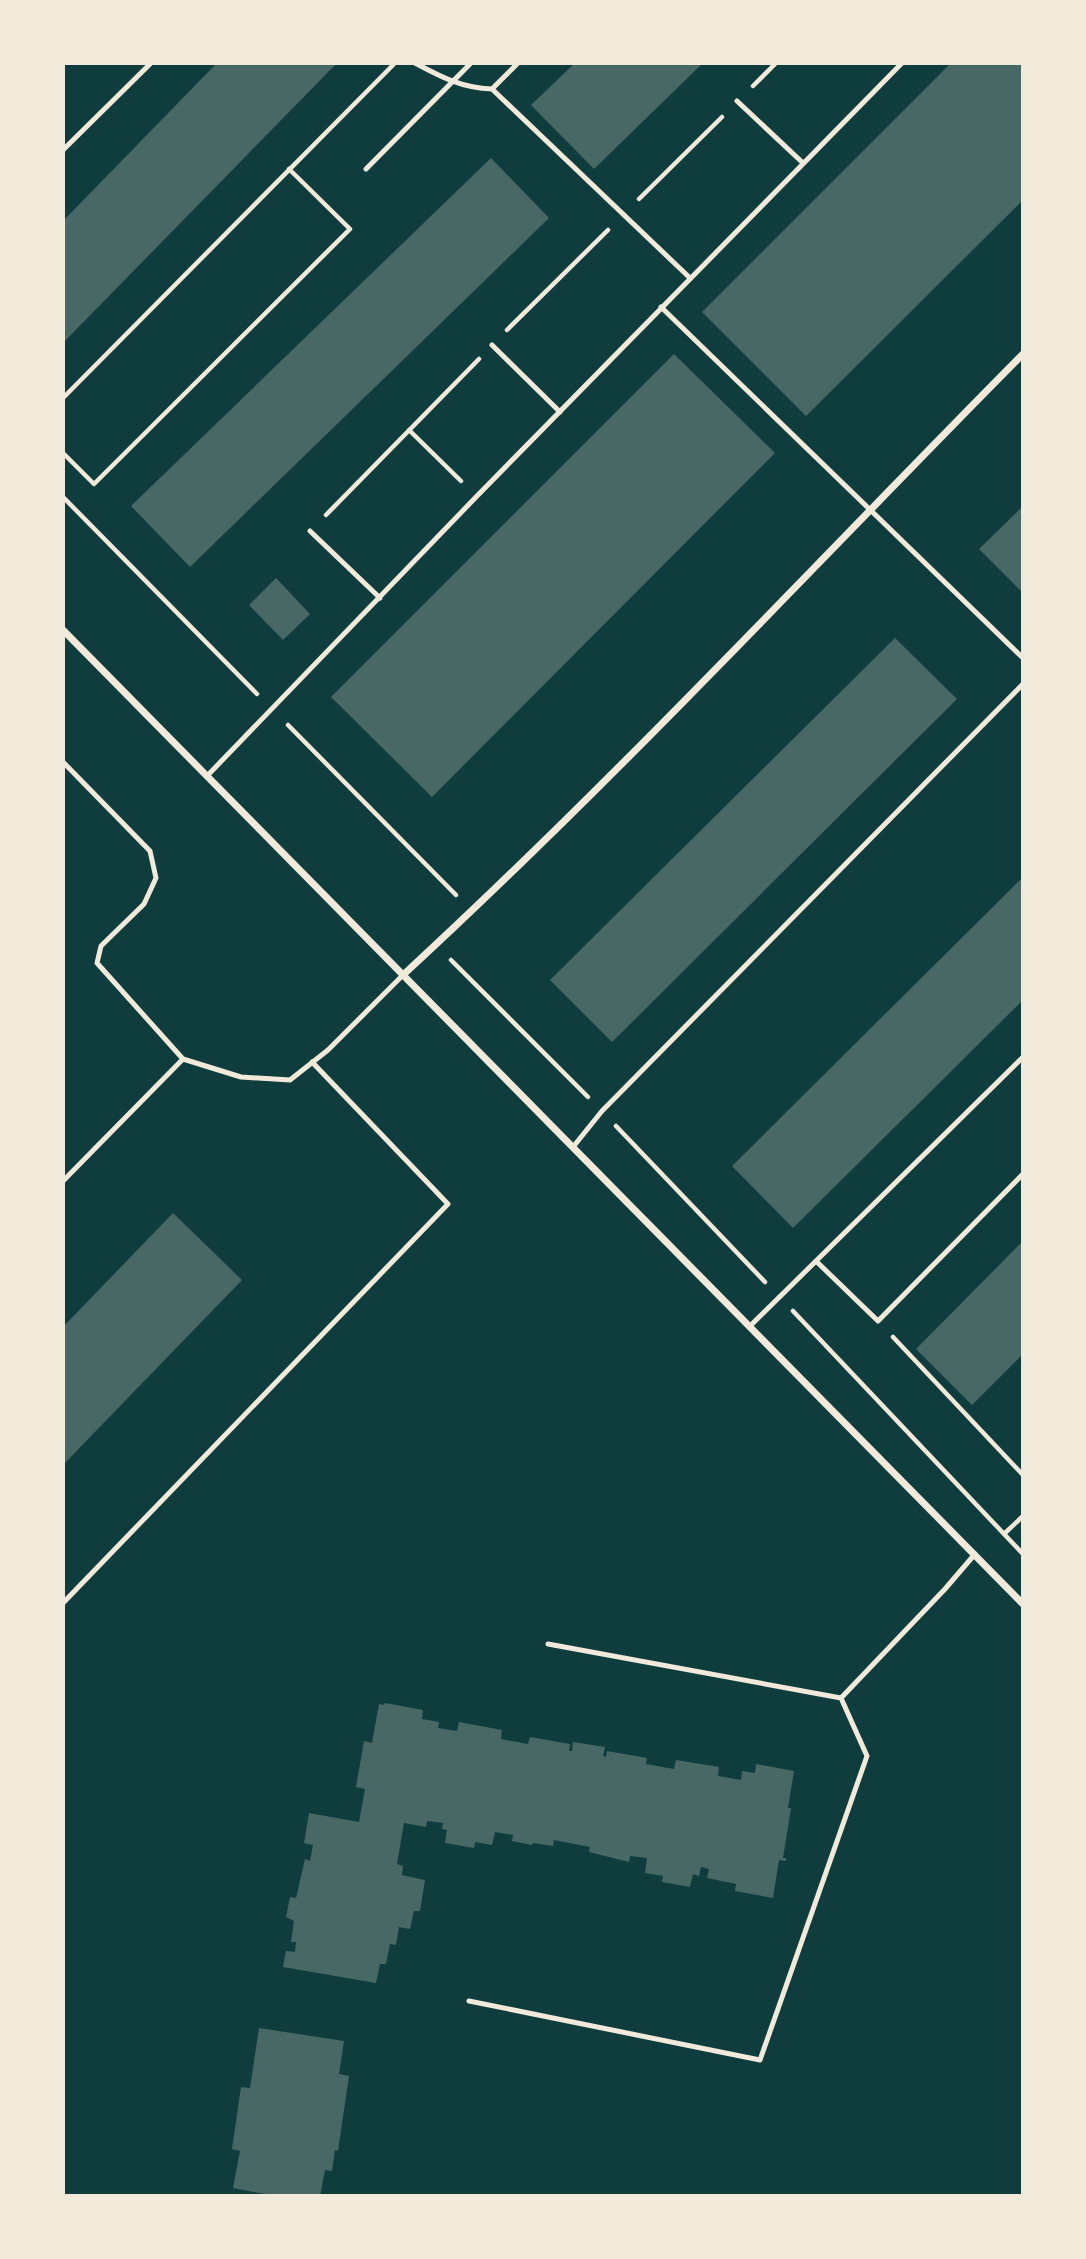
<svg xmlns="http://www.w3.org/2000/svg" width="1086" height="2259" viewBox="0 0 1086 2259" font-family="'Sofia Sans Condensed',sans-serif">
	<rect width="100%" height="100%" fill="#0f3d3e"/>
	<!-- building -->
	<path fill="#486865" d="M 217,63 L 337,63 L 63,343 L 63,221 Z
		M 575,63 L 703,63 L 594,169 L 531,105 Z
		M 951,63 L 1023,63 L 1023,200 L 806,416 L 702,312 Z
		M 491,158 L 549,218 L 190,567 L 131,506 Z
		M 674,354 L 775,453 L 432,797 L 331,697 Z
		M 1023,506 L 1023,593 L 979,549 Z
		M 276,578 L 310,614 L 283,640 L 249,605 Z
		M 895,638 L 957,699 L 612,1042 L 550,980 Z
		M 1023,877 L 1023,1000 L 793,1228 L 732,1166 Z
		M 173,1213 L 242,1280 L 63,1465 L 63,1327 Z
		M 1023,1241 L 1023,1354 L 972,1405 L 916,1349 Z
		M 385,1703 L 423,1710 L 422,1719 L 439,1722 L 438,1728 L 457,1731 L 459,1722 L 502,1730 L 501,1739 L 528,1744 L 530,1737 L 570,1744 L 569,1751 L 572,1751 L 573,1742 L 605,1747 L 603,1756 L 606,1757 L 607,1751 L 647,1758 L 646,1764 L 674,1769 L 676,1760 L 719,1767 L 718,1776 L 741,1780 L 742,1771 L 755,1773 L 756,1764 L 794,1771 L 788,1808 L 791,1808 L 783,1858 L 786,1858 L 786,1861 L 779,1860 L 773,1898 L 735,1891 L 736,1884 L 707,1878 L 709,1869 L 701,1867 L 699,1876 L 693,1874 L 690,1887 L 662,1882 L 663,1876 L 645,1873 L 647,1858 L 630,1856 L 629,1862 L 589,1852 L 590,1847 L 554,1840 L 553,1846 L 533,1843 L 532,1845 L 512,1841 L 513,1835 L 495,1832 L 492,1845 L 475,1842 L 474,1848 L 445,1843 L 447,1830 L 442,1829 L 443,1823 L 427,1821 L 426,1827 L 404,1823 L 397,1864 L 403,1866 L 402,1875 L 425,1880 L 420,1911 L 414,1911 L 410,1929 L 399,1927 L 396,1945 L 390,1944 L 386,1964 L 380,1964 L 376,1983 L 283,1967 L 286,1951 L 295,1952 L 296,1942 L 291,1942 L 294,1921 L 286,1917 L 290,1897 L 296,1898 L 305,1859 L 310,1861 L 313,1845 L 304,1843 L 309,1813 L 359,1822 L 365,1789 L 356,1787 L 364,1741 L 372,1743 L 379,1704 L 384,1705 Z
		M 259,2028 L 344,2041 L 339,2074 L 349,2076 L 338,2151 L 335,2150 L 332,2171 L 325,2170 L 320,2196 L 275,2196 L 233,2188 L 240,2151 L 232,2149 L 241,2087 L 250,2088 Z"/>
	<g fill="none" stroke-linecap="round" stroke-linejoin="round">
		<!-- path -->
		<path stroke="#f1e9da" stroke-width="4.5" d="M 753,86 L 776,63
			M 639,199 L 722,117
			M 507,330 L 608,230
			M 63,398 L 394,64
			M 409,430 L 461,481
			M 63,453 L 94,484 L 350,229 L 289,169
			M 63,497 L 257,694
			M 326,515 L 479,359
			M 288,725 L 456,895
			M 451,960 L 588,1097
			M 616,1126 L 765,1282
			M 793,1311 L 1023,1554
			M 893,1337 L 1023,1475
			M 1004,1534 L 1023,1516"/>
		<!-- service -->
		<path stroke="#f1e9da" stroke-width="5" d="M 415,63 C 441,77 462,88 492,89 L 518,63
			M 492,89 L 690,278
			M 737,101 L 803,163
			M 63,150 L 151,63
			M 366,169 L 471,63
			M 661,307 L 1023,658
			M 492,345 L 560,412
			M 310,531 L 380,598
			M 63,762 L 150,851 L 156,878 L 144,904 L 101,946 L 97,963 L 183,1059 L 241,1077 L 290,1080 L 328,1050 L 403,975
			M 207,776 L 477,496 L 902,63
			M 573,1147 L 602,1111 L 1023,684
			M 63,1181 L 183,1059
			M 816,1261 L 878,1321 L 1023,1174
			M 749,1327 L 1023,1057
			M 63,1603 L 448,1204 L 312,1062
			M 548,1644 L 841,1698 L 945,1589 L 975,1554
			M 469,2001 L 760,2060 L 867,1756 L 841,1698"/>
		<!-- minor -->
		<path stroke="#f1e9da" stroke-width="7" d="M 63,630 L 1023,1604
			M 403,975 C 618,777 817,562 1023,354"/>
	</g>
	<!-- border -->
	<rect width="1086" height="2259" fill="none" stroke="#f1e9da" stroke-width="130"/>
</svg>
